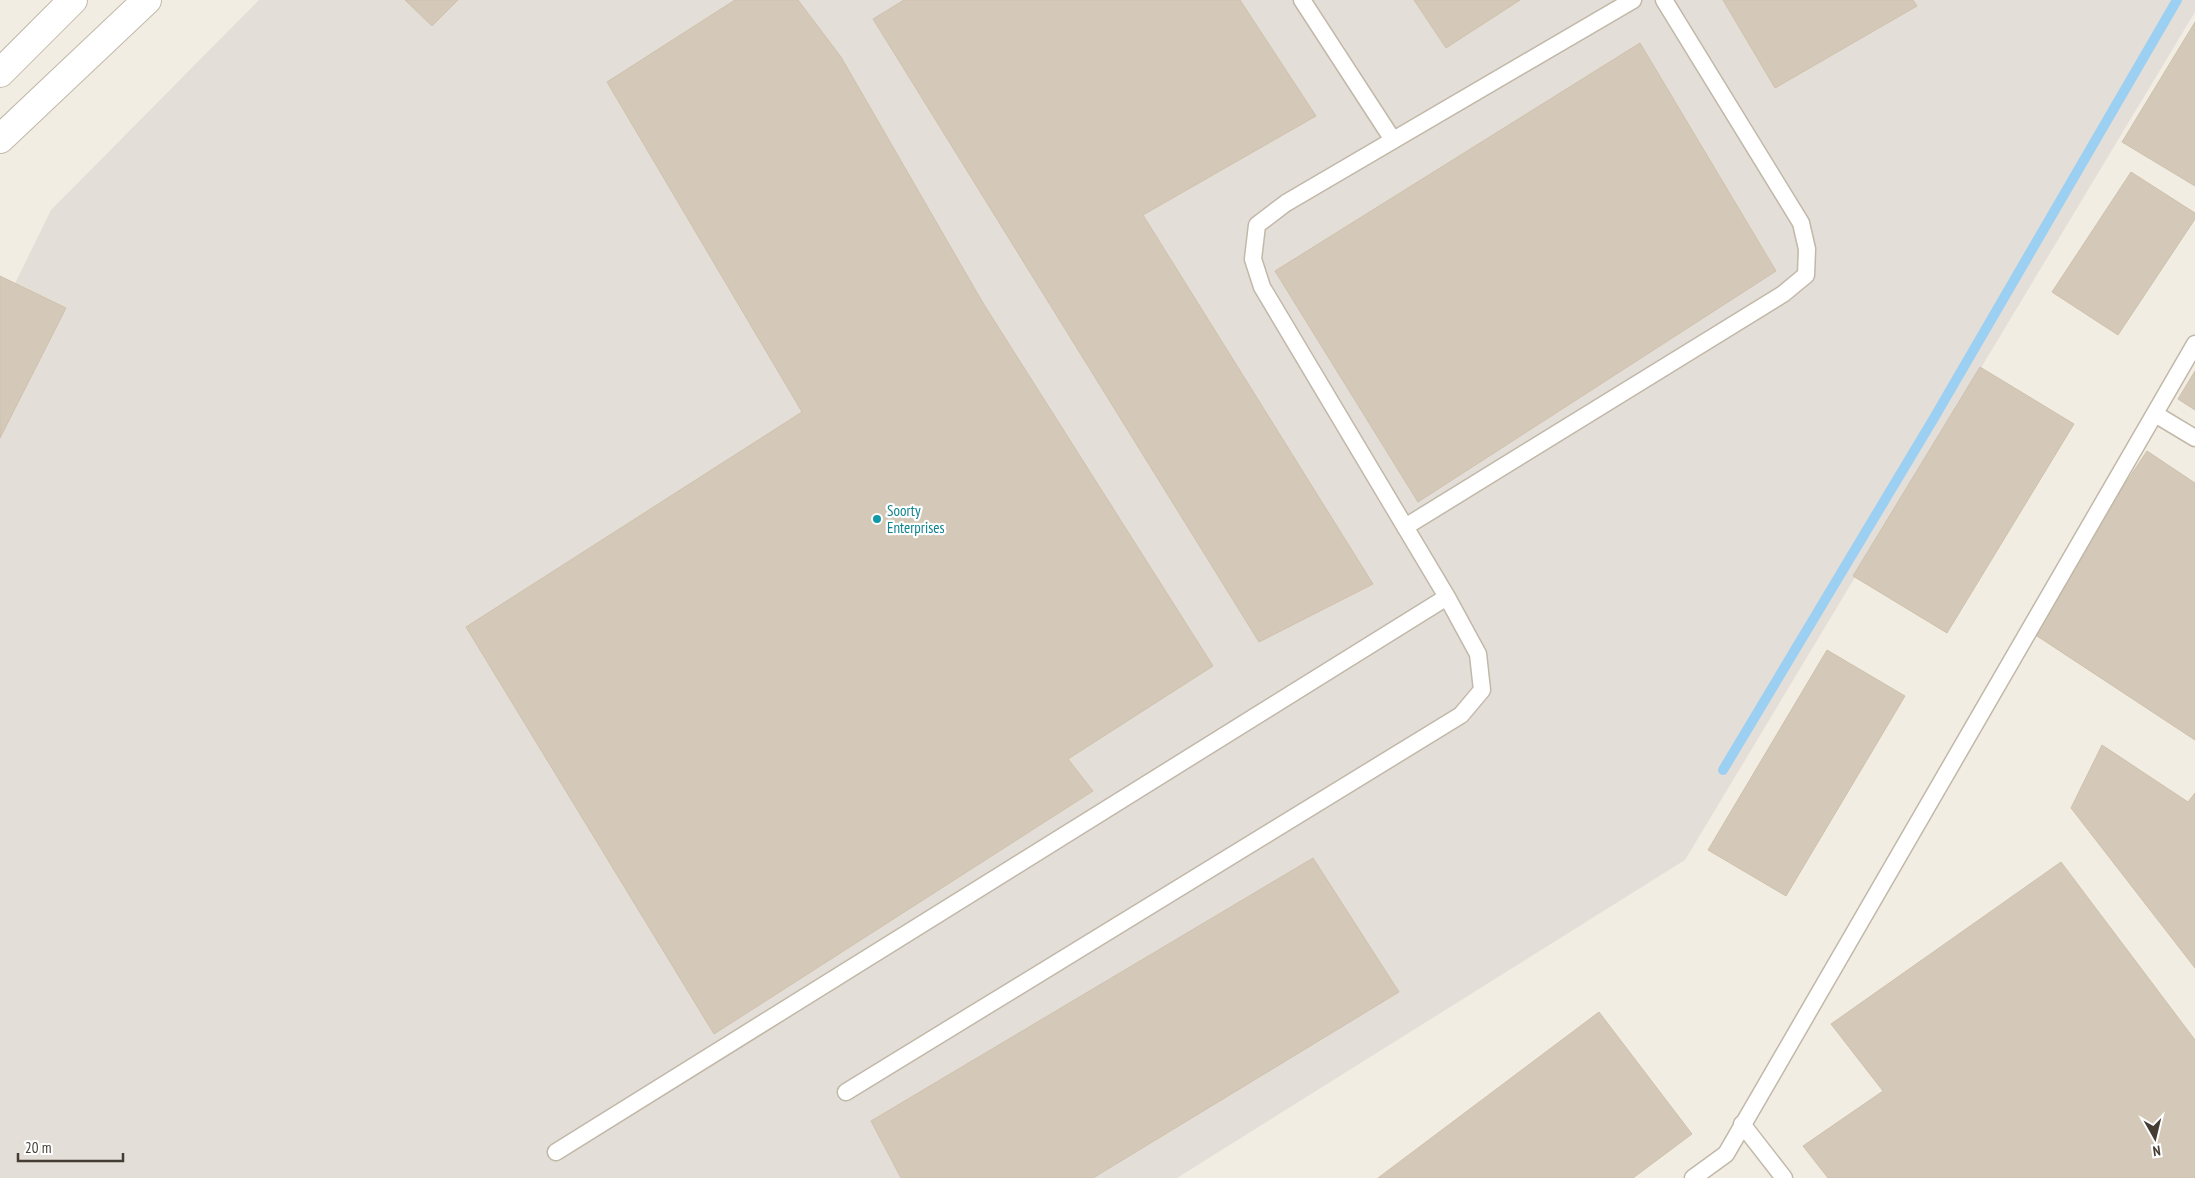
<svg xmlns="http://www.w3.org/2000/svg" width="2195" height="1178" viewBox="0 0 2195 1178" font-family="'PT Sans Narrow',sans-serif">
	<rect width="100%" height="100%" fill="#f2ede3"/>
	<!-- industrial -->
	<path fill="#e4ded8" d="M 259,0 L 2195,0 L 2195,12 L 1685,860 L 1177,1178 L 0,1178 L 0,314 L 51,210 Z"/>
	<g fill="none" stroke-linecap="round" stroke-linejoin="round">
		<!-- stream -->
		<path stroke="#9cd0f2" stroke-width="10" d="M 1723,770 L 1934,418 L 2177,0"/>
	</g>
	<!-- building -->
	<path fill="#d4c9b8" stroke="#cfc1ab" d="M 405,0 L 458,0 L 432,26 Z
		M 735,0 L 798,0 L 841,57 L 983,303 L 1213,666 L 1068,759 L 1093,791 L 714,1034 L 466,627 L 802,412 L 607,82 Z
		M 904,0 L 1240,0 L 1316,116 L 1143,215 L 1373,584 L 1259,642 L 873,19 Z
		M 1414,0 L 1520,0 L 1446,48 Z
		M 1723,0 L 1913,0 L 1917,6 L 1775,88 Z
		M 2195,22 L 2195,186 L 2122,142 Z
		M 1640,43 L 1776,271 L 1418,502 L 1275,271 Z
		M 2131,172 L 2195,213 L 2195,219 L 2118,335 L 2052,292 Z
		M 0,276 L 66,308 L 0,438 Z
		M 1980,367 L 2074,424 L 1947,633 L 1853,576 Z
		M 2195,371 L 2195,410 L 2178,399 Z
		M 2147,451 L 2195,483 L 2195,740 L 2028,630 Z
		M 1827,650 L 1905,696 L 1786,896 L 1708,850 Z
		M 2102,745 L 2188,802 L 2195,793 L 2195,968 L 2071,808 Z
		M 1313,858 L 1399,992 L 1093,1178 L 901,1178 L 871,1121 Z
		M 2061,862 L 2195,1040 L 2195,1178 L 1828,1178 L 1803,1146 L 1883,1091 L 1831,1024 Z
		M 1599,1012 L 1692,1134 L 1633,1178 L 1378,1178 Z"/>
	<g fill="none" stroke-linecap="round" stroke-linejoin="round">
		<defs>
			<path id="service" d="M 1302,0 L 1393,140
				M 2155,414 L 2195,438
				M 1405,527 L 1783,294 L 1806,275 L 1807,249 L 1801,223 L 1664,0
				M 846,1092 L 1461,715 L 1482,690 L 1478,654 L 1447,597 L 1262,287 L 1253,259 L 1257,225 L 1286,203 L 1633,0
				M 1742,1124 L 1784,1178
				M 556,1152 L 1447,597
				M 1693,1178 L 1726,1154 L 2195,344"/>
			<path id="minor" d="M 0,73 L 73,0
				M 0,139 L 147,0"/>
		</defs>
		<!-- service casing -->
		<use href="#service" stroke="#c1b8a8" stroke-width="19"/>
		<!-- minor casing -->
		<use href="#minor" stroke="#c1b8a8" stroke-width="30"/>
		<!-- service -->
		<use href="#service" stroke="#fff" stroke-width="16"/>
		<!-- minor -->
		<use href="#minor" stroke="#fff" stroke-width="28"/>
	</g>
	<!-- markers -->
	<circle fill="#0f9aa8" stroke="#fff" stroke-width="2" cx="877" cy="519" r="5"/>
	<g text-anchor="middle" dominant-baseline="central" stroke-width="4.5" stroke-linejoin="round" paint-order="stroke">
		<!-- culture labels -->
		<g font-size="15" fill="#0d838f" stroke="#fff" text-anchor="start">
			<text x="887" y="510">Soorty<tspan x="887" dy="17">Enterprises</tspan></text>
		</g>
	</g>
	<!-- north arrow -->
	<g transform="translate(2155 1138) rotate(172)" stroke="#ffffff" stroke-width="4" paint-order="stroke">
	<path d="M0-4L9 19L0 12L-9 19Z" fill="#443d33"/>
	<text y="-8" font-size="14" font-weight="bold" text-anchor="middle" fill="#443d33">N</text>
	</g>
	<!-- scale -->
	<path d="M18 1153v8h105v-8" fill="none" stroke="#443d33" stroke-width="2.5"/>
	<text x="25" y="1153" font-size="15" fill="#443d33" stroke="#ffffff" stroke-width="4" paint-order="stroke">20 m</text>
</svg>
